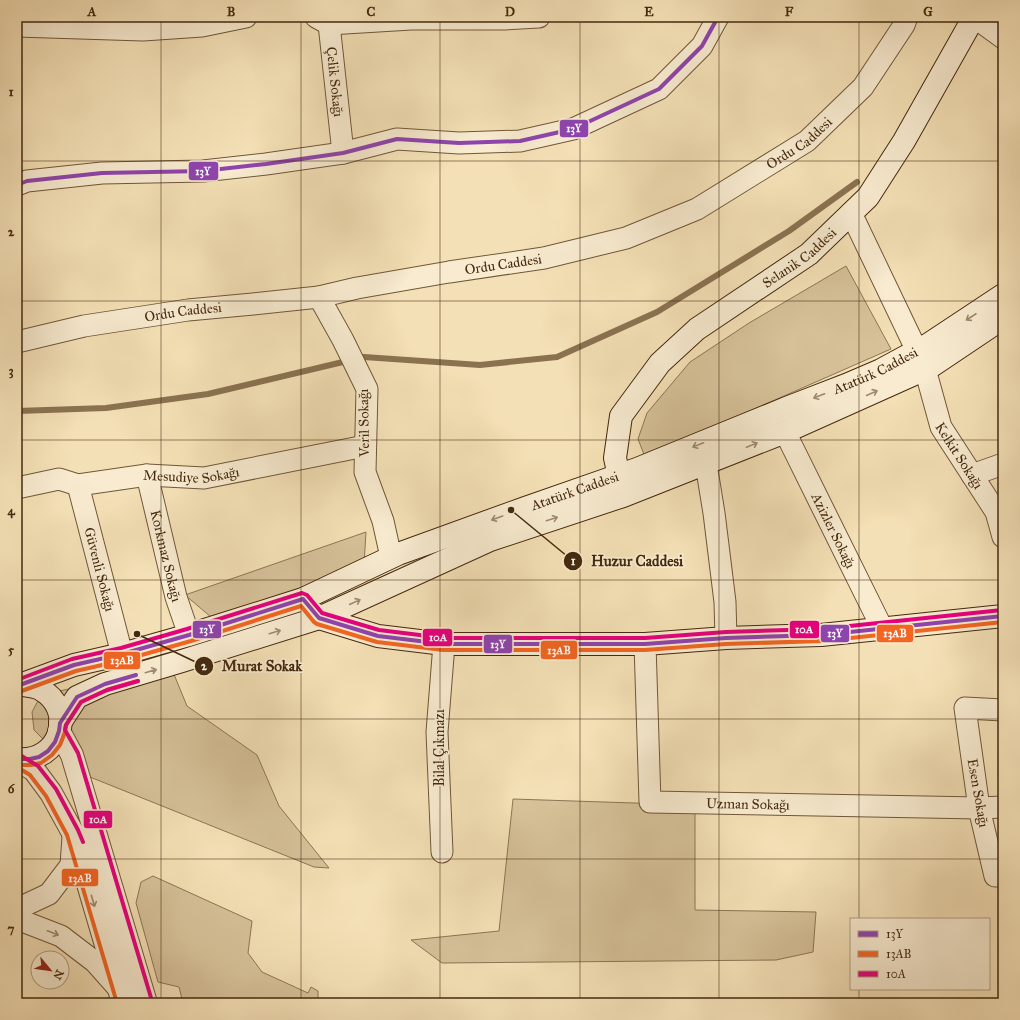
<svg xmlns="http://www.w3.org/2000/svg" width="1020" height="1020" viewBox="0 0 1020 1020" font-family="'IM FELL Great Primer',serif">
	<rect width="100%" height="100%" fill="#f4e0b6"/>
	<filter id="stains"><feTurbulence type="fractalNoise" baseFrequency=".005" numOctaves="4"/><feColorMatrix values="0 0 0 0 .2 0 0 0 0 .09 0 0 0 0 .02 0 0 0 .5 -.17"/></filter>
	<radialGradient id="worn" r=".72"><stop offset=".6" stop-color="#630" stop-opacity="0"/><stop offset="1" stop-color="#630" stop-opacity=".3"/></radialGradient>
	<!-- green -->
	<path fill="#d6c199" stroke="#8d7554" d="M 846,266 L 891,349 L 645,457 L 638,439 L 647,413 L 690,362 L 749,323 Z
		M 366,532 L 364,564 L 302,593 L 211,617 L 185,595 Z
		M 171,667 L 187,706 L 257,755 L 279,806 L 329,868 L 314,867 L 75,771 L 34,730 L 32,712 L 41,695 Z
		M 513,799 L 695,805 L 695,910 L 816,912 L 813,952 L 776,960 L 442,963 L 411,940 L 499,931 Z
		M 153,876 L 252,921 L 248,953 L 262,972 L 308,993 L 311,987 L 318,991 L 318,1003 L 183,1003 L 179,987 L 158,982 L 136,903 L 141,882 Z"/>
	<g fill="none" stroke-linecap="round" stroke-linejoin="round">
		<!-- stream -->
		<path stroke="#8a7251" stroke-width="6" d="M 17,411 L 106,408 L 208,394 L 364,357 L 480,365 L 557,357 L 657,312 L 789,231 L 857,182"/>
		<defs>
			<g id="minor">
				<path d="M 316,17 L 329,24 L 411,19 L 504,19 L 539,17"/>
				<path id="s1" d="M 317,17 L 329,24 L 343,153"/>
				<path d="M 974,17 L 1003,38"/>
				<path d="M 17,26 L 143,30 L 202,26 L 246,17"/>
				<path d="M 17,185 L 27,181 L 102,173 L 203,171 L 266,164 L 343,153 L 397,139 L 459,143 L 520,141 L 573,129 L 659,89 L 702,46 L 718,17"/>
				<path d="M 851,213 L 917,351"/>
				<path d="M 319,297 L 343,340 L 367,389 L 365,472 L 383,521 L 391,557"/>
				<path id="s2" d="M 17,342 L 84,326 L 188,310 L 253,304 L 319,297 L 357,288 L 449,272 L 544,258 L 626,238 L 697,209 L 807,141 L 863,87 L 904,25 L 907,17"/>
				<path id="s3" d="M 925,369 L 941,427 L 996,512 L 1003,537"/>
				<path id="s4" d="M 785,432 L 882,628"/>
				<path d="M 706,464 L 714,513 L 725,602 L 726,638"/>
				<path id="s5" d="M 147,475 L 176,597 L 189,635"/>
				<path d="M 972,475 L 1003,464"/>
				<path id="s6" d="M 78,485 L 122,654"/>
				<path id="s7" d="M 17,488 L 59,479 L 78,485 L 147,475 L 204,478 L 365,446"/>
				<path id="s8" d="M 645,644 L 650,802 L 979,808 L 1003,807"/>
				<path d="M 442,852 L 437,732 L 444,644"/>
				<path d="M 995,876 L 979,808 L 965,708 L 1003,710"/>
				<path d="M 17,909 L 49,894 L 71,865 L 73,837"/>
				<path d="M 17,919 L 61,936 L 95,962 L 119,989"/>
			</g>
			<path id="tertiary" d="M 59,731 L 72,755 L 146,1003
				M 17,760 L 34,770 L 51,793 L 73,833 L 123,1003"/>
			<g id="secondary">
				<path id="s9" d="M 622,490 L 615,458 L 621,416 L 660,363 L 697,329 L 809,254 L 868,197 L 904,141 L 974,17"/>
				<path d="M 315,614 L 319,618 L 378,636 L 444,644 L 645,644 L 726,638 L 821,635 L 1003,616"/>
				<path id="s10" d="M 17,686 L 74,665 L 122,654 L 189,635 L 303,599 L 398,554 L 525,508 L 637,469 L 789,407 L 846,385 L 881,370 L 929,344 L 1003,295"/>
				<path d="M 60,723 L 77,697 L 105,684 L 182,661 L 319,618 L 490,540 L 623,496 L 785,432 L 930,367 L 1003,318"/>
				<path d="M 17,759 C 61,763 77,709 40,689 C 34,686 28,686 22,685"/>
			</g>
		</defs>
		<!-- minor casing -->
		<use href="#minor" stroke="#705738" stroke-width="23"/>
		<!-- tertiary casing -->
		<use href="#tertiary" stroke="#705738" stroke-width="24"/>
		<!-- secondary casing -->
		<use href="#secondary" stroke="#44290e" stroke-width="24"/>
		<!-- minor -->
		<use href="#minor" stroke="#f8ebd0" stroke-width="21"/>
		<!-- tertiary -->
		<use href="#tertiary" stroke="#f8ebd0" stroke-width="22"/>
		<!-- secondary -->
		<use href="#secondary" stroke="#f8ebd0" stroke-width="22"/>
		<defs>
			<path id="bus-1" d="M 17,185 L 27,181 L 102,173 L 203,171 L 266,164 L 343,153 L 397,139 L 459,143 L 520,141 L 573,129 L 659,89 L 702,46 L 718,17
				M 17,686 L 74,665 L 122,654 L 189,635 L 303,599 L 319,618 L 378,636 L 444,644 L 645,644 L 726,638 L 821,635 L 1003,616
				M 17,759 L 30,759 L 39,757 L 48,751 L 55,742 L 59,731 L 60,723 L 77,697 L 105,684 L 136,675"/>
			<path id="bus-2" d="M 19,692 L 76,671 L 124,660 L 191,641 L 301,606 L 314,622 L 317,624 L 377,642 L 443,650 L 645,650 L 726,644 L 822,641 L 1003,622
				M 17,765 L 31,765 L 41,763 L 52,755 L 60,745 L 65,732 L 66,725 L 81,702 L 107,690 L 138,681
				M 17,767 L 30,775 L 46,796 L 67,835 L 117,1003"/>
			<path id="bus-3" d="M 17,680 L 72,659 L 121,648 L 187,629 L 302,593 L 307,595 L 322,613 L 379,630 L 444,638 L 645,638 L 726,632 L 821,629 L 1002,610
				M 138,681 L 107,690 L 81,702 L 66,725 L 65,730 L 78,753 L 152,1001
				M 20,755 L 38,766 L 56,789 L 78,830 L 83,842"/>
		</defs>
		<!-- bus-1 casing -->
		<use href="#bus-1" stroke="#f8ebd0" stroke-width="7"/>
		<!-- bus-2 casing -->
		<use href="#bus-2" stroke="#f8ebd0" stroke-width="7"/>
		<!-- bus-3 casing -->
		<use href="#bus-3" stroke="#f8ebd0" stroke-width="7"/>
		<!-- bus-1 -->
		<use href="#bus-1" stroke="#8e44ad" stroke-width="4"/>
		<!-- bus-2 -->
		<use href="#bus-2" stroke="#f26522" stroke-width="4"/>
		<!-- bus-3 -->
		<use href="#bus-3" stroke="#e5007d" stroke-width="4"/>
	</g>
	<!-- one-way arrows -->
	<defs><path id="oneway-shaft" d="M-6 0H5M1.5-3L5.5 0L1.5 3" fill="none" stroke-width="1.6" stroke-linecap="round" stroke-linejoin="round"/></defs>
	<g stroke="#9e8a6f">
		<use href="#oneway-shaft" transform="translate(971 317) rotate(147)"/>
		<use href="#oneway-shaft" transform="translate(872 393) rotate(-24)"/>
		<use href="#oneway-shaft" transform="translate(819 396) rotate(159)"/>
		<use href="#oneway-shaft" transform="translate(698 445) rotate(158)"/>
		<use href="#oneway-shaft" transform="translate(752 445) rotate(-22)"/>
		<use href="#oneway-shaft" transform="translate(497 518) rotate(160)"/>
		<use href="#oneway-shaft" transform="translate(552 519) rotate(-18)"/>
		<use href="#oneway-shaft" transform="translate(355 602) rotate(-25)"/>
		<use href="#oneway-shaft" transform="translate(275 632) rotate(-17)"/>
		<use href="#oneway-shaft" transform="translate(151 671) rotate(-16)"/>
		<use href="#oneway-shaft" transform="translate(93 901) rotate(74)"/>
		<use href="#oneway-shaft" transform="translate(53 933) rotate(21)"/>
	</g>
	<!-- grid -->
	<path fill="none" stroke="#44290e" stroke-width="1" stroke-opacity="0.55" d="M 161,17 L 161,1003M 301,17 L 301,1003M 440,17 L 440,1003M 580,17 L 580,1003M 719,17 L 719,1003M 859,17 L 859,919M 17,161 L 1003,161M 17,301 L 1003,301M 17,440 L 1003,440M 17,580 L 1003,580M 17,719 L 1003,719M 17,859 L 1003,859M 859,989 L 859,1003"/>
	<g text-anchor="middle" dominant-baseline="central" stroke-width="3.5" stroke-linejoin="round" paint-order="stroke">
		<!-- street labels -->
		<g font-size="14" fill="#44290e" stroke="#f8ebd0">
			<text stroke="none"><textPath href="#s1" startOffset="72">Çelik Sokağı</textPath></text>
			<text stroke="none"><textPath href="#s2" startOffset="817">Ordu Caddesi</textPath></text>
			<text stroke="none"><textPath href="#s9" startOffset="316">Selanik Caddesi</textPath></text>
			<text stroke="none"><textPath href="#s2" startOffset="493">Ordu Caddesi</textPath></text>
			<text stroke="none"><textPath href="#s2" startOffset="169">Ordu Caddesi</textPath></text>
			<text stroke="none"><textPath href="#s10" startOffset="916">Atatürk Caddesi</textPath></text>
			<text transform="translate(364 423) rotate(-91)">Veril Sokağı</text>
			<text stroke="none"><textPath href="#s3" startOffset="94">Kelkit Sokağı</textPath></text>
			<text stroke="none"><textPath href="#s7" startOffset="177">Mesudiye Sokağı</textPath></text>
			<text stroke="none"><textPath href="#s10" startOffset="592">Atatürk Caddesi</textPath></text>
			<text stroke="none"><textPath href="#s4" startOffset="110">Azizler Sokağı</textPath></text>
			<text stroke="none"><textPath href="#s5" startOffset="83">Korkmaz Sokağı</textPath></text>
			<text stroke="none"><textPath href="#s6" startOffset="87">Güvenli Sokağı</textPath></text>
			<text transform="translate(439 748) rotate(-90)">Bilal Çıkmazı</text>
			<text transform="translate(978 793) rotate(80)">Esen Sokağı</text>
			<text stroke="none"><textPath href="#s8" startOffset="256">Uzman Sokağı</textPath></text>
		</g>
	</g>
	<!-- callouts -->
	<path fill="none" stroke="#44290e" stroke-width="1.5" d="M511 510L573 561M137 634L204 666"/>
	<g fill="#44290e" stroke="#f8ebd0" stroke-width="1.5">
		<circle cx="511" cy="510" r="4"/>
		<circle cx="137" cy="634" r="4"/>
		<circle cx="573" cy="561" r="10"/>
		<circle cx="204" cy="666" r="10"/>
	</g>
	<g font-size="12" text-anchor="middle" font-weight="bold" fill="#fff">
		<text x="573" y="565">1</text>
		<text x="204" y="670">2</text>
	</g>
	<g font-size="15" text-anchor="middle" font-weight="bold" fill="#44290e" stroke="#f8ebd0" stroke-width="3.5" stroke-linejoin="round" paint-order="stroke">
		<text x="637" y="566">Huzur Caddesi</text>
		<text x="262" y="671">Murat Sokak</text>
	</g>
	<g stroke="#f8ebd0" stroke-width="1.5">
		<rect x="559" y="119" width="30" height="19" rx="4" fill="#8e44ad"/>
		<rect x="188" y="161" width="31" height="20" rx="4" fill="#8e44ad"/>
		<rect x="192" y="620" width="30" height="19" rx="4" fill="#8e44ad"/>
		<rect x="789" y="620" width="31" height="19" rx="4" fill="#e5007d"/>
		<rect x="876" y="624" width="38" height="19" rx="4" fill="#f26522"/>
		<rect x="820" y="624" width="30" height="19" rx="4" fill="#8e44ad"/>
		<rect x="422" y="628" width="31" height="19" rx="4" fill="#e5007d"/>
		<rect x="483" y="634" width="30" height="20" rx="4" fill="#8e44ad"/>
		<rect x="540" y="640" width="38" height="20" rx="4" fill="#f26522"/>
		<rect x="103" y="651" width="38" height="19" rx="4" fill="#f26522"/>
		<rect x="83" y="810" width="30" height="19" rx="4" fill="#e5007d"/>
		<rect x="61" y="868" width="38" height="19" rx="4" fill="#f26522"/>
	</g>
	<g font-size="11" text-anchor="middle" font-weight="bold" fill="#fff">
		<text x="574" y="132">13Y</text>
		<text x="203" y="175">13Y</text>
		<text x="207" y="633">13Y</text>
		<text x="804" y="633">10A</text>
		<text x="895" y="637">13AB</text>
		<text x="835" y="637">13Y</text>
		<text x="438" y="641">10A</text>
		<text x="498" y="648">13Y</text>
		<text x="559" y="654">13AB</text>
		<text x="122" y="664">13AB</text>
		<text x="98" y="823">10A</text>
		<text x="80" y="882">13AB</text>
	</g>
	<!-- margin -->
	<rect width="1020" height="1020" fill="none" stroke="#f4e0b6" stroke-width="44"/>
	<!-- legend -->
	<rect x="850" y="918" width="140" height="72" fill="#f8ebd0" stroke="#b09d82"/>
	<rect x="858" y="931" width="20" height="6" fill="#8e44ad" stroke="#b09d82"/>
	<text x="886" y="938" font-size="12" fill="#44290e">13Y</text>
	<rect x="858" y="951" width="20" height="6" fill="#f26522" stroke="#b09d82"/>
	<text x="886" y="958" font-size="12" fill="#44290e">13AB</text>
	<rect x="858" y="971" width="20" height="6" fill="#e5007d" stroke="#b09d82"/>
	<text x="886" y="978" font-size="12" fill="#44290e">10A</text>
	<!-- north arrow -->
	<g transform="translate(50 970) rotate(119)"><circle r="19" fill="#f8ebd0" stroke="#b09d82"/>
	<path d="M0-3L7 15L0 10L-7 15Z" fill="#8f2418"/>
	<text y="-6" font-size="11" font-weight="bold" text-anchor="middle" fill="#44290e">N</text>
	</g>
	<rect x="22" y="22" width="976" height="976" fill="none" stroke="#44290e" stroke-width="1.5"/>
	<g font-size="13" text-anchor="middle" font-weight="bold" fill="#44290e">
		<text x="92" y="16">A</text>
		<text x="231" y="16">B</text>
		<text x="371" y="16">C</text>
		<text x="510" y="16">D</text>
		<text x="649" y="16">E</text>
		<text x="789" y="16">F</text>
		<text x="928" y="16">G</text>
		<text x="11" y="96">1</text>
		<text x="11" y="236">2</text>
		<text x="11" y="375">3</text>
		<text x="11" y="515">4</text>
		<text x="11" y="654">5</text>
		<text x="11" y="793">6</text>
		<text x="11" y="933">7</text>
	</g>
	<rect width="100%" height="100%" filter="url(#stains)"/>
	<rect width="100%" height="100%" fill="url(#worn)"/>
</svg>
